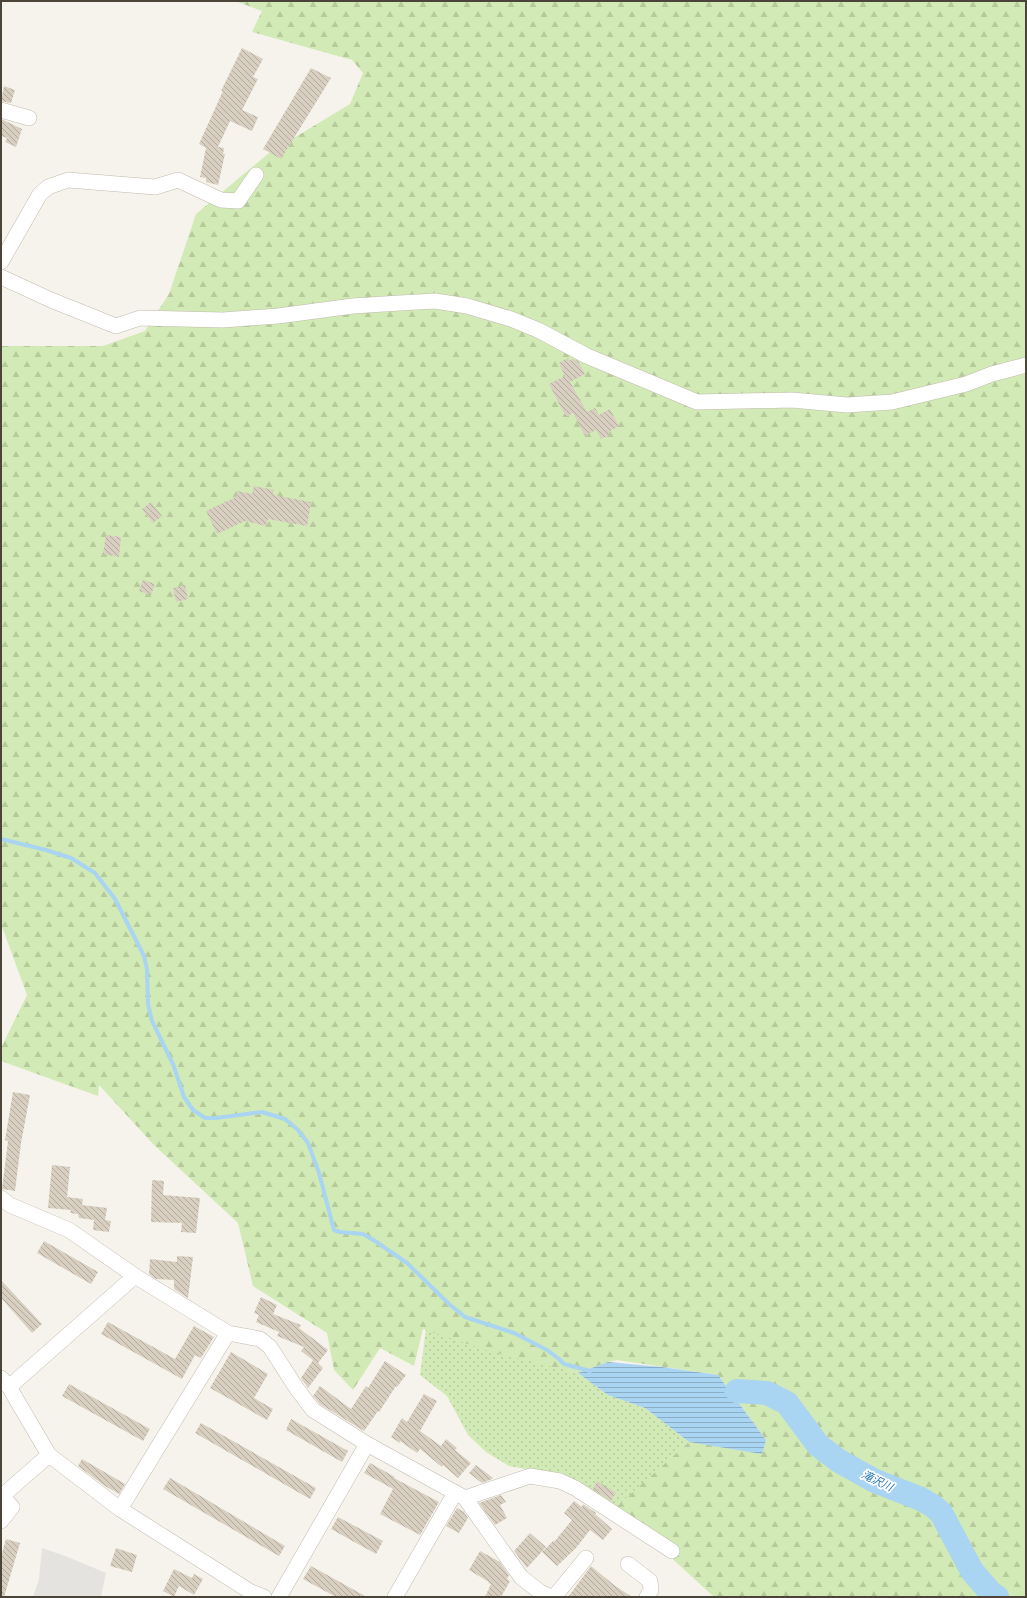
<svg xmlns="http://www.w3.org/2000/svg" width="1027" height="1598" viewBox="0 0 1027 1598" font-family="Raleway,'Noto Sans JP',sans-serif">
	<defs>
		<pattern id="grass-dots" width="8" height="8" patternUnits="userSpaceOnUse"><rect width="8" height="8" fill="#d2eab5"/><path d="M2 2h.1M6 6h.1" fill="none" stroke="#b6ca9c" stroke-width="1.8" stroke-linecap="round"/></pattern>
		<pattern id="forest-firs" width="22" height="20" patternUnits="userSpaceOnUse"><rect width="22" height="20" fill="#d2eab5"/><path d="M5 1l3.5 6h-7zM16 11l3.5 6h-7z" fill="#b6ca9c"/></pattern>
		<pattern id="water-rules" width="6" height="5" patternUnits="userSpaceOnUse"><rect width="6" height="5" fill="#a9d4f2"/><path d="M0 2.5h6" fill="none" stroke="#8caec5"/></pattern>
		<pattern id="building-back-hatch" width="6" height="6" patternUnits="userSpaceOnUse"><rect width="6" height="6" fill="#d8cfc1"/><path d="M-1 5l2 2M0 0l6 6M5-1l2 2" fill="none" stroke="#b1aa9e"/></pattern>
	</defs>
	<rect width="100%" height="100%" fill="#f6f3ec"/>
	<!-- grass -->
	<path fill="url(#grass-dots)" d="M 426,1328 L 481,1347 L 578,1373 L 608,1395 L 645,1408 L 689,1442 L 619,1509 L 532,1470 L 509,1466 L 486,1452 L 468,1435 L 447,1396 L 420,1375 Z"/>
	<!-- forest -->
	<path fill="url(#forest-firs)" d="M 235,1 L 1026,1 L 1026,1597 L 714,1597 L 616,1507 L 689,1442 L 756,1451 L 766,1440 L 718,1375 L 617,1360 L 608,1362 L 578,1373 L 489,1351 L 423,1329 L 414,1366 L 380,1348 L 353,1390 L 334,1370 L 327,1333 L 253,1286 L 238,1223 L 154,1145 L 99,1085 L 98,1096 L 1,1061 L 1,1048 L 27,995 L 1,924 L 1,346 L 103,346 L 145,331 L 169,294 L 196,214 L 269,153 L 350,104 L 363,73 L 352,60 L 252,32 L 262,11 Z"/>
	<!-- parking -->
	<path fill="#e5e3e0" d="M 42,1548 L 68,1557 L 106,1573 L 101,1597 L 33,1597 L 39,1579 Z"/>
	<!-- water -->
	<path fill="url(#water-rules)" d="M 608,1362 L 662,1367 L 718,1375 L 766,1440 L 762,1454 L 689,1442 L 645,1408 L 608,1395 L 578,1373 Z"/>
	<g fill="none" stroke-linecap="round" stroke-linejoin="round">
		<!-- stream -->
		<path stroke="#a9d4f2" stroke-width="4" d="M 1,839 L 46,850 L 71,858 L 95,873 L 115,899 L 144,956 L 147,969 L 148,1004 L 152,1021 L 173,1064 L 184,1097 L 193,1110 L 205,1118 L 216,1118 L 262,1112 L 285,1119 L 298,1130 L 308,1143 L 319,1173 L 334,1230 L 340,1232 L 363,1234 L 375,1241 L 407,1263 L 449,1304 L 465,1317 L 514,1333 L 547,1350 L 559,1359 L 564,1364 L 590,1371
			M 726,1392 L 737,1391"/>
		<!-- river -->
		<path stroke="#a9d4f2" stroke-width="24" d="M 737,1391 L 767,1393 L 787,1403 L 818,1445 L 839,1461 L 875,1481 L 921,1499 L 933,1506 L 941,1513 L 972,1571 L 991,1593 L 997,1597"/>
	</g>
	<!-- building -->
	<path fill="url(#building-back-hatch)" d="M 242,48 L 263,59 L 253,77 L 258,79 L 242,110 L 258,117 L 252,131 L 230,121 L 218,147 L 224,148 L 223,154 L 225,154 L 218,185 L 206,182 L 206,178 L 200,177 L 206,148 L 199,144 L 223,91 L 221,91 Z
		M 311,68 L 331,78 L 281,159 L 263,149 Z
		M 4,86 L 15,90 L 11,103 L 1,101 Z
		M 1,119 L 22,129 L 16,147 L 5,142 L 7,138 L 1,136 Z
		M 568,358 L 569,361 L 573,359 L 578,361 L 585,374 L 570,382 L 587,412 L 595,408 L 599,415 L 610,409 L 619,426 L 608,432 L 610,435 L 601,439 L 596,430 L 585,436 L 573,413 L 566,417 L 549,384 L 565,376 L 559,363 Z
		M 254,486 L 274,490 L 273,495 L 311,502 L 307,526 L 268,519 L 266,526 L 245,521 L 217,534 L 206,511 L 236,497 L 237,491 L 252,494 Z
		M 151,502 L 162,516 L 153,523 L 142,509 Z
		M 106,535 L 121,537 L 119,557 L 103,554 Z
		M 143,580 L 155,584 L 151,595 L 139,591 Z
		M 185,585 L 188,599 L 176,602 L 173,588 Z
		M 13,1092 L 30,1095 L 21,1143 L 15,1191 L 2,1189 L 8,1141 L 5,1140 Z
		M 52,1165 L 70,1167 L 67,1197 L 83,1199 L 82,1205 L 107,1208 L 105,1220 L 111,1221 L 109,1232 L 93,1230 L 94,1220 L 79,1218 L 78,1214 L 70,1213 L 71,1210 L 48,1208 Z
		M 152,1180 L 164,1181 L 163,1195 L 200,1198 L 196,1233 L 181,1232 L 182,1223 L 151,1222 Z
		M 44,1241 L 98,1272 L 91,1284 L 37,1253 Z
		M 177,1256 L 193,1257 L 188,1298 L 174,1289 L 174,1280 L 156,1279 L 149,1274 L 150,1259 L 177,1262 Z
		M 1,1280 L 42,1324 L 32,1333 L 1,1298 Z
		M 261,1297 L 277,1305 L 273,1314 L 301,1325 L 299,1328 L 328,1350 L 318,1363 L 323,1368 L 308,1388 L 301,1378 L 313,1360 L 301,1351 L 304,1347 L 277,1336 L 279,1332 L 256,1322 L 259,1315 L 254,1313 Z
		M 108,1322 L 175,1359 L 194,1326 L 214,1337 L 201,1358 L 195,1355 L 182,1379 L 101,1334 Z
		M 231,1352 L 268,1374 L 254,1398 L 273,1409 L 267,1420 L 210,1388 Z
		M 385,1361 L 406,1375 L 397,1387 L 396,1386 L 379,1412 L 378,1411 L 364,1431 L 320,1404 L 313,1396 L 320,1386 L 351,1409 L 366,1386 L 368,1388 Z
		M 69,1384 L 150,1429 L 143,1441 L 62,1396 Z
		M 424,1394 L 437,1401 L 420,1431 L 441,1446 L 446,1439 L 457,1448 L 455,1450 L 471,1463 L 458,1478 L 443,1465 L 442,1467 L 420,1449 L 417,1453 L 400,1441 L 400,1443 L 391,1437 L 402,1418 L 407,1422 Z
		M 291,1419 L 348,1451 L 342,1462 L 286,1430 Z
		M 201,1423 L 316,1488 L 310,1499 L 195,1433 Z
		M 82,1459 L 125,1484 L 119,1494 L 105,1486 L 78,1466 Z
		M 370,1463 L 395,1477 L 394,1478 L 439,1502 L 420,1535 L 380,1514 L 393,1489 L 364,1473 Z
		M 476,1465 L 493,1478 L 492,1479 L 482,1483 L 469,1473 Z
		M 170,1478 L 285,1546 L 279,1556 L 163,1489 Z
		M 597,1481 L 616,1493 L 611,1501 L 593,1489 Z
		M 501,1495 L 506,1502 L 500,1505 L 507,1518 L 495,1525 L 479,1503 Z
		M 574,1501 L 582,1507 L 583,1504 L 596,1513 L 595,1514 L 612,1529 L 603,1540 L 590,1530 L 576,1548 L 557,1566 L 542,1552 L 553,1541 L 554,1542 L 572,1520 L 564,1513 Z
		M 457,1508 L 464,1512 L 468,1518 L 459,1533 L 446,1526 Z
		M 338,1517 L 383,1541 L 376,1554 L 331,1529 Z
		M 530,1533 L 546,1547 L 527,1568 L 514,1551 Z
		M 6,1539 L 20,1543 L 4,1597 L 1,1597 L 1,1557 Z
		M 116,1548 L 137,1555 L 132,1572 L 110,1566 Z
		M 480,1551 L 500,1562 L 509,1575 L 507,1579 L 510,1581 L 501,1597 L 485,1597 L 491,1584 L 488,1583 L 489,1582 L 469,1570 Z
		M 311,1566 L 367,1597 L 336,1597 L 303,1579 Z
		M 591,1566 L 614,1585 L 632,1597 L 568,1597 Z
		M 174,1569 L 192,1578 L 194,1574 L 203,1579 L 194,1595 L 179,1586 L 174,1597 L 163,1591 Z"/>
	<g fill="none" stroke-linecap="round" stroke-linejoin="round">
		<defs>
			<path id="minor" d="M 1,110 L 29,118
				M 1,262 L 40,194 L 48,187 L 68,180 L 155,187 L 178,180 L 221,200 L 238,201 L 256,175
				M 1,277 L 51,300 L 116,326 L 140,318 L 223,320 L 278,316 L 353,306 L 400,303 L 435,301 L 467,306 L 511,319 L 538,330 L 587,356 L 697,402 L 792,400 L 847,405 L 892,402 L 966,384 L 992,374 L 1026,365
				M 1,1198 L 10,1205 L 69,1230 L 135,1276 L 228,1333 L 260,1339 L 270,1347 L 297,1389 L 313,1410 L 367,1444 L 465,1498 L 521,1577 L 540,1592 L 551,1597
				M 1,1378 L 9,1387 L 49,1455 L 120,1509 L 251,1592 L 264,1597
				M 9,1387 L 135,1276
				M 1,1494 L 12,1507 L 1,1521
				M 2,1496 L 49,1455
				M 465,1498 L 530,1476 L 560,1481 L 575,1488 L 672,1551
				M 120,1509 L 228,1333
				M 628,1564 L 650,1581 L 651,1590 L 647,1597
				M 279,1597 L 367,1444
				M 395,1597 L 455,1493
				M 554,1597 L 586,1558"/>
		</defs>
		<!-- minor casing -->
		<use href="#minor" stroke="#c2bbae" stroke-width="16"/>
		<!-- minor -->
		<use href="#minor" stroke="#fff" stroke-width="15"/>
	</g>
	<g text-anchor="middle" dominant-baseline="central" stroke-width="3.5" stroke-linejoin="round" paint-order="stroke">
		<!-- water labels -->
		<g font-size="11" font-style="italic" fill="#2e7ab2" stroke="#fff">
			<text transform="translate(877 1481) rotate(26)">滝沢川</text>
		</g>
	</g>
	<!-- border -->
	<rect width="1027" height="1598" fill="none" stroke="#4b4439" stroke-width="4"/>
</svg>
